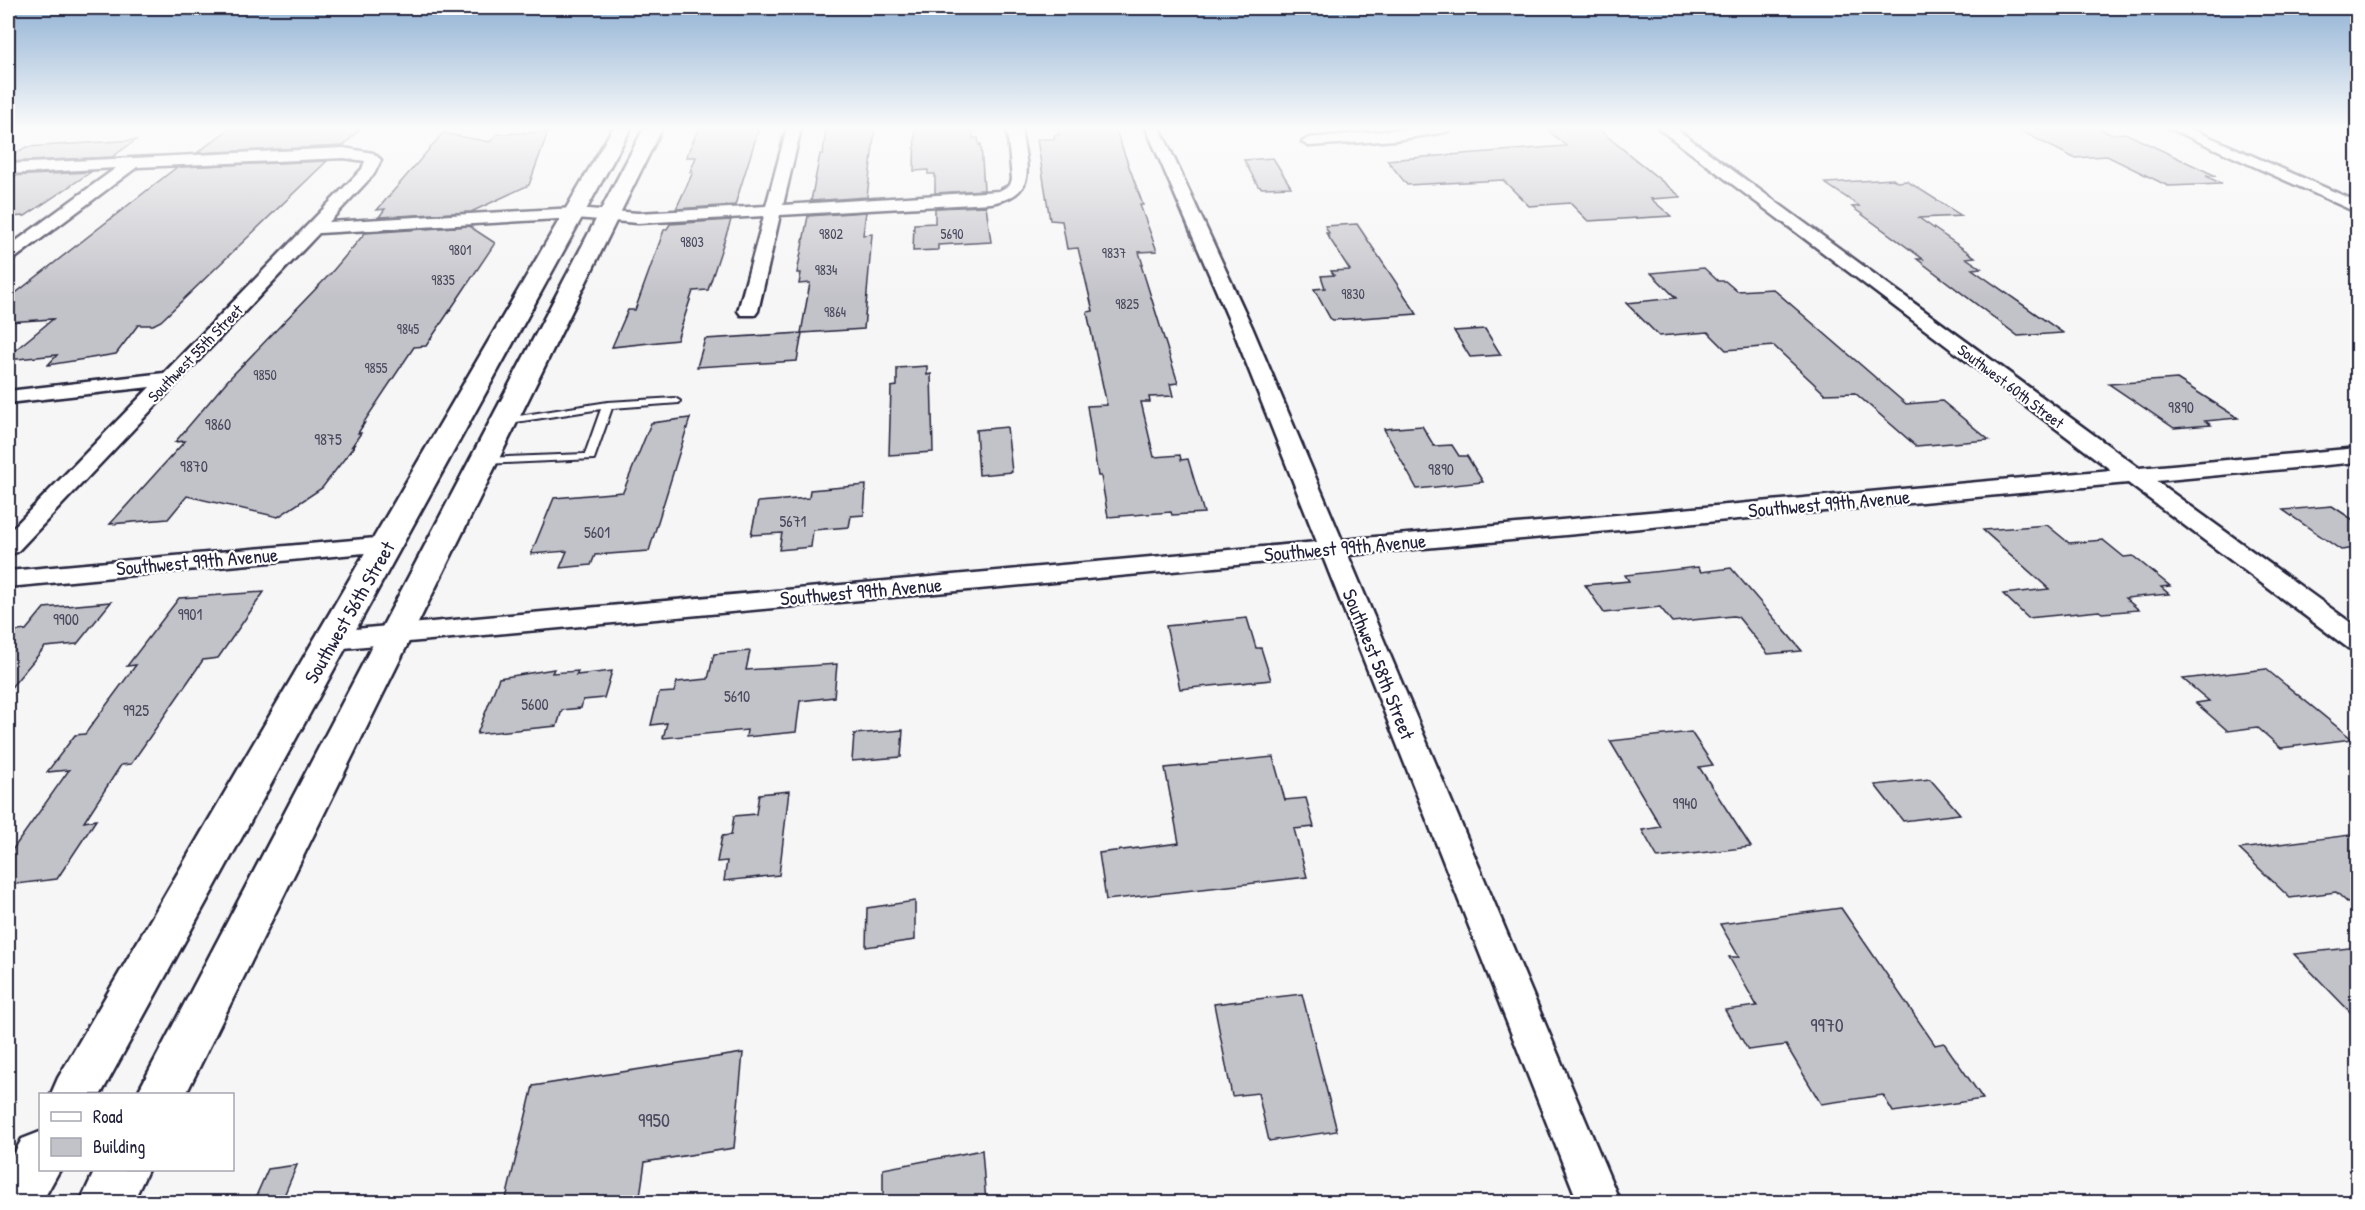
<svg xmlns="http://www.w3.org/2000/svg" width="2365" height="1210" viewBox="0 0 2365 1210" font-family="'Patrick Hand',sans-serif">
	<rect width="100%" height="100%" fill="#f6f6f7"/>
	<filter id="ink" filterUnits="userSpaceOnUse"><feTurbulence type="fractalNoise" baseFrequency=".0167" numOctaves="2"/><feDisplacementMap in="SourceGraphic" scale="12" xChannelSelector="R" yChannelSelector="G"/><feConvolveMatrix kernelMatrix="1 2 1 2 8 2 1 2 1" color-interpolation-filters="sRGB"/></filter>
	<g filter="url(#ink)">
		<!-- building -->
		<path fill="#c2c2c9" stroke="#22223b" stroke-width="1.5" d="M 361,128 L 343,146 L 197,153 L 229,129 Z
			M 699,128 L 759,128 L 735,205 L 676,209 L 693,172 L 690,172 L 696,157 L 686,157 Z
			M 826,128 L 875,128 L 867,197 L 811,201 L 820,154 L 823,154 Z
			M 915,128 L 972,128 L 973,138 L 978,138 L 979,145 L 981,144 L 984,190 L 935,193 L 935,174 L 928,174 L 928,170 L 914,171 Z
			M 1058,128 L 1115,128 L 1143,205 L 1140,205 L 1157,251 L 1139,252 L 1143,265 L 1141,265 L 1178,383 L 1170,384 L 1173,396 L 1149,397 L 1150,402 L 1141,402 L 1154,457 L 1180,455 L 1181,460 L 1188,459 L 1204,513 L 1172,515 L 1171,512 L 1108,517 L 1101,476 L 1098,476 L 1087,406 L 1107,405 L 1087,312 L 1093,311 L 1078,248 L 1067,249 L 1062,221 L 1050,220 L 1037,139 L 1055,139 L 1054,135 L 1059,135 Z
			M 1559,128 L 1597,128 L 1681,197 L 1651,199 L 1671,216 L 1588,221 L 1570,203 L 1529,206 L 1503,180 L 1407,185 L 1387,160 L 1566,146 L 1548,130 L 1560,130 Z
			M 2015,128 L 2098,128 L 2111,134 L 2125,133 L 2216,176 L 2206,176 L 2222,184 L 2168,186 L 2107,156 L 2074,158 Z
			M 548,132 L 529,185 L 471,212 L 379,217 L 385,209 L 377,210 L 443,133 L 490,142 L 497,134 Z
			M 136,140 L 112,157 L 8,162 L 8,158 L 26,147 Z
			M 1273,158 L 1291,187 L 1262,188 L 1258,186 L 1244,160 Z
			M 327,161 L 161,321 L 153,325 L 138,325 L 116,354 L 48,365 L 57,355 L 8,360 L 8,356 L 53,319 L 8,322 L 8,299 L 177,167 Z
			M 91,172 L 25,216 L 8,217 L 8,176 Z
			M 1893,179 L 1897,182 L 1907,181 L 1962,216 L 1919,218 L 1975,257 L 1966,258 L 1981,268 L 1972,269 L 2063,333 L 2018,336 L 1917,259 L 1923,259 L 1852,207 L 1859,206 L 1825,183 Z
			M 986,206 L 991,242 L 938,245 L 938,250 L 913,251 L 914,224 L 935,223 L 935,208 Z
			M 866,212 L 863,235 L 872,234 L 864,329 L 802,333 L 797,361 L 697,367 L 705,339 L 801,333 L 810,283 L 799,284 L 801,273 L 797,273 L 808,216 Z
			M 731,220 L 708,290 L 693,291 L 677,340 L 612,347 L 628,310 L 635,310 L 664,230 L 667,229 L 670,224 Z
			M 1357,224 L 1417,314 L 1333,320 L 1330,318 L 1314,289 L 1325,288 L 1321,276 L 1334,275 L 1331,271 L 1350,270 L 1326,233 L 1329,233 L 1325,226 Z
			M 469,226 L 495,243 L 426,346 L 414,347 L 362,425 L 364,424 L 358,433 L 361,433 L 352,446 L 355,445 L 322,488 L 278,517 L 187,496 L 168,519 L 110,524 L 185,441 L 175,442 L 227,381 L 331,273 L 365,233 Z
			M 1704,268 L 1718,281 L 1725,281 L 1737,291 L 1773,289 L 1906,404 L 1942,401 L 1989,440 L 1916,446 L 1855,393 L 1825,394 L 1774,346 L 1726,350 L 1708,332 L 1659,336 L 1626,303 L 1676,298 L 1651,273 Z
			M 1485,329 L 1501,355 L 1470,357 L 1454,331 Z
			M 927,366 L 927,375 L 931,374 L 933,452 L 889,455 L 891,387 L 897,386 L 897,368 Z
			M 2177,379 L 2238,418 L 2205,421 L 2211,425 L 2174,428 L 2109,384 Z
			M 690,418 L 649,551 L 595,555 L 591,565 L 560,568 L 567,551 L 531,554 L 554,498 L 623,492 L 651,423 Z
			M 1422,426 L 1434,446 L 1452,445 L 1459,456 L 1467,456 L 1483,482 L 1417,489 L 1384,429 Z
			M 1007,427 L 1012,472 L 979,475 L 976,430 Z
			M 866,485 L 864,515 L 851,516 L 849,527 L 813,530 L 811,547 L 779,550 L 782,533 L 751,535 L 758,502 L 809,498 L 810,490 Z
			M 2332,506 L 2358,523 L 2358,548 L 2341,550 L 2283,510 Z
			M 2047,525 L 2069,543 L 2103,540 L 2124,557 L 2133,556 L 2170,586 L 2161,587 L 2169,594 L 2125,598 L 2139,610 L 2102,613 L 2099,611 L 2028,618 L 2003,594 L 2049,589 L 1983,530 Z
			M 1698,567 L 1701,572 L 1731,568 L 1802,651 L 1768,654 L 1738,617 L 1733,616 L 1672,622 L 1660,607 L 1604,613 L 1585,585 L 1629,581 L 1625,575 Z
			M 264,592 L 218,658 L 203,660 L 131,764 L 121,765 L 84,822 L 96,820 L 57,879 L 8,885 L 8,856 L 69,770 L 47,772 L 75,735 L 85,734 L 136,665 L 127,666 L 179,598 Z
			M 111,602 L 77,644 L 45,647 L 8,691 L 8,632 L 26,630 L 44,608 Z
			M 1247,618 L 1256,648 L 1261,648 L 1271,680 L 1180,689 L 1166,626 Z
			M 750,651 L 746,670 L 837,664 L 834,697 L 800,701 L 796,732 L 746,737 L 747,730 L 663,738 L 667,723 L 651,725 L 659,693 L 674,692 L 677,682 L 708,679 L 714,654 Z
			M 554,669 L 552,673 L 578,671 L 576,675 L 612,671 L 604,698 L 583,700 L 581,708 L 562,710 L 557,726 L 477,734 L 499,678 Z
			M 2266,669 L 2352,739 L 2281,748 L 2257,727 L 2228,731 L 2196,703 L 2209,701 L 2183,679 Z
			M 903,730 L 901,757 L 852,761 L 854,734 Z
			M 1691,732 L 1713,765 L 1699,767 L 1751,847 L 1658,858 L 1642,830 L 1661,827 L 1610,741 Z
			M 1273,757 L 1285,800 L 1306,798 L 1314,827 L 1294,829 L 1307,877 L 1106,900 L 1099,853 L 1179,843 L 1165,768 Z
			M 1930,779 L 1960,814 L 1903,821 L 1875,785 Z
			M 789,791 L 779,875 L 724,881 L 727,861 L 717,862 L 722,836 L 731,835 L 734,816 L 756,814 L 759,794 Z
			M 2358,834 L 2358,912 L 2336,892 L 2290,898 L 2239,849 Z
			M 915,901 L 915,940 L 866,947 L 867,908 Z
			M 1841,908 L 1935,1045 L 1944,1043 L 1983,1099 L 1893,1112 L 1883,1095 L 1821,1104 L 1786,1045 L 1748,1050 L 1725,1010 L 1757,1006 L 1729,957 L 1739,957 L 1720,924 Z
			M 2358,947 L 2358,1020 L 2294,954 Z
			M 1302,994 L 1337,1131 L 1269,1141 L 1258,1093 L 1232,1096 L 1214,1004 Z
			M 743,1053 L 734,1148 L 645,1162 L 639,1203 L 505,1203 L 533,1086 Z
			M 982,1150 L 986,1203 L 883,1203 L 883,1169 Z
			M 297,1165 L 281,1203 L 253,1203 L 268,1169 Z"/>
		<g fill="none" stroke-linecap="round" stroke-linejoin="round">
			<defs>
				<path id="lane" d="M 675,398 L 680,401 L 679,403 L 612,408 L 594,459 L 483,464 L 477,461 L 483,458 L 585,454 L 601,409 L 503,424 L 497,421 L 499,419 L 608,402 Z"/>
				<path id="street" d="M 787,128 L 801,128 L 783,205 L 999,191 L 1010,185 L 1012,179 L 1007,128 L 1021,128 C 1026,167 1040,194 991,203 L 780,215 L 758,311 L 755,315 L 741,315 L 738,311 L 764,216 L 638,223 L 575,218 L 319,233 L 17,552 L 8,555 L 8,533 L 150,387 L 8,403 L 8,391 L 164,373 L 362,169 L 365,161 L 344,158 L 137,167 L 14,259 L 8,260 L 8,247 L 116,168 L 8,174 L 8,164 L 344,148 L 373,153 L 381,160 L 374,174 L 329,222 L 575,208 L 638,213 L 766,206 Z
					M 1146,128 L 1160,128 L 1252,327 L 1342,540 L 2111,470 L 1658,128 L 1675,128 L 2139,468 L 2358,448 L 2358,462 L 2156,481 L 2358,628 L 2358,651 L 2348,648 L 2128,483 L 1348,555 L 1620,1202 L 1578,1202 L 1323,557 L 333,649 L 323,646 L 319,640 L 323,634 L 333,631 L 1317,542 L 1232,327 Z
					M 1417,128 L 1453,128 L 1446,132 L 1395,140 L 1309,146 L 1302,142 L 1309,138 Z
					M 2169,128 L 2189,128 L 2358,202 L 2358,213 Z
					M 387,537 L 396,540 L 400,545 L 396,550 L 8,587 L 8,571 Z"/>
				<path id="secondary" d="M 613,128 L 631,128 L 101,1094 L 51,1094 L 58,1078 Z
					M 644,128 L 662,128 L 186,1094 L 137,1094 Z
					M 40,1132 L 40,1170 L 60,1170 L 58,1173 L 42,1202 L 8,1202 L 8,1164 L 22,1139 Z
					M 95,1170 L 148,1170 L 133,1202 L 80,1202 Z"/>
			</defs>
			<!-- lane casing -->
			<use href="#lane" stroke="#22223b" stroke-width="4"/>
			<!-- street casing -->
			<use href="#street" stroke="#22223b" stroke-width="5"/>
			<!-- secondary casing -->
			<use href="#secondary" stroke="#22223b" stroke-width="5"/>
			<!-- lane -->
			<use href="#lane" fill="#fff" fill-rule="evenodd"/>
			<!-- street -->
			<use href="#street" fill="#fff" fill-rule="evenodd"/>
			<!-- secondary -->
			<use href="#secondary" fill="#fff" fill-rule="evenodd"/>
		</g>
	</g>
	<!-- sky -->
	<linearGradient id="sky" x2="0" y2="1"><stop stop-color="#91b2d4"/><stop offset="0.43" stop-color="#fbfbfb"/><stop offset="1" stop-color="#fbfbfb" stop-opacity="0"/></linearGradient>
	<rect width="2365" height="298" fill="url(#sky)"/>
	<g text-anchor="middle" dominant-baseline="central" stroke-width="4.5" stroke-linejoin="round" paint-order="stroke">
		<!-- far-number labels -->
		<g font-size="14" fill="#4a4a5e">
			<text x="831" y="233">9802</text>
			<text x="952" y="233">5690</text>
			<text x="692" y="241">9803</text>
			<text x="460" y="249">9801</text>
			<text x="1114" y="252">9837</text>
			<text x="826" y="269">9834</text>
			<text x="443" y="279">9835</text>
			<text x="1353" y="293">9830</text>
			<text x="1127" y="303">9825</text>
			<text x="835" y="311">9864</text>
			<text x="408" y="328">9845</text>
			<text x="376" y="367">9855</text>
			<text x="265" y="374">9850</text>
		</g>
		<!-- far-street labels -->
		<g font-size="16" fill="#22223b" stroke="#fff">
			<text transform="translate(195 353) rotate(-46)">Southwest 55th Street</text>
			<text transform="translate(2011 386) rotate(37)">Southwest 60th Street</text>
		</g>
		<!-- number labels -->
		<g font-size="16" fill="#4a4a5e">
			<text x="2181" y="407">9890</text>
			<text x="218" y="424">9860</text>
			<text x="328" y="439">9875</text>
			<text x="194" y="466">9870</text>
			<text x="1441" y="469">9890</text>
			<text x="793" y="521">5671</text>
			<text x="597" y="532">5601</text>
			<text x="190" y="614">9901</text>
			<text x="66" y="619">9900</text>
			<text x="737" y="696">5610</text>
			<text x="535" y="704">5600</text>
			<text x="136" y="710">9925</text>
			<text x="1685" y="803">9940</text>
		</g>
		<!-- street labels -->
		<g font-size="20" fill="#22223b" stroke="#fff">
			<text transform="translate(1829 503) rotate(-5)">Southwest 99th Avenue</text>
			<text transform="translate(1345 547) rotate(-5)">Southwest 99th Avenue</text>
			<text transform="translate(197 561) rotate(-5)">Southwest 99th Avenue</text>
			<text transform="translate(861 591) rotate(-5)">Southwest 99th Avenue</text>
			<text transform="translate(349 612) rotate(-60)">Southwest 56th Street</text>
			<text transform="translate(1379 664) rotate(68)">Southwest 58th Street</text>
		</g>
		<!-- near-number labels -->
		<g font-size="20" fill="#4a4a5e">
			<text x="1827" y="1024">9970</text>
			<text x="654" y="1119">9950</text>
		</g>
	</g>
	<!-- margin -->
	<rect width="2365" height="1210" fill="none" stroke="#fff" stroke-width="30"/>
	<rect x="15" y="15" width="2335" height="1180" fill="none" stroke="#22223b" stroke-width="2" filter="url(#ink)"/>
	<!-- legend -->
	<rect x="39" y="1093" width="195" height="78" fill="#ffffff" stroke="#a7a7b1" stroke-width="1.5"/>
	<rect x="51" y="1112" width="30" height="9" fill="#ffffff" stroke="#a7a7b1" stroke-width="1.5"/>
	<text x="93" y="1123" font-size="18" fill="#22223b">Road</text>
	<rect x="51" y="1138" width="30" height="18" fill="#c2c2c9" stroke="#a7a7b1" stroke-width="1.5"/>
	<text x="93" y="1153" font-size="18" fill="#22223b">Building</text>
</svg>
